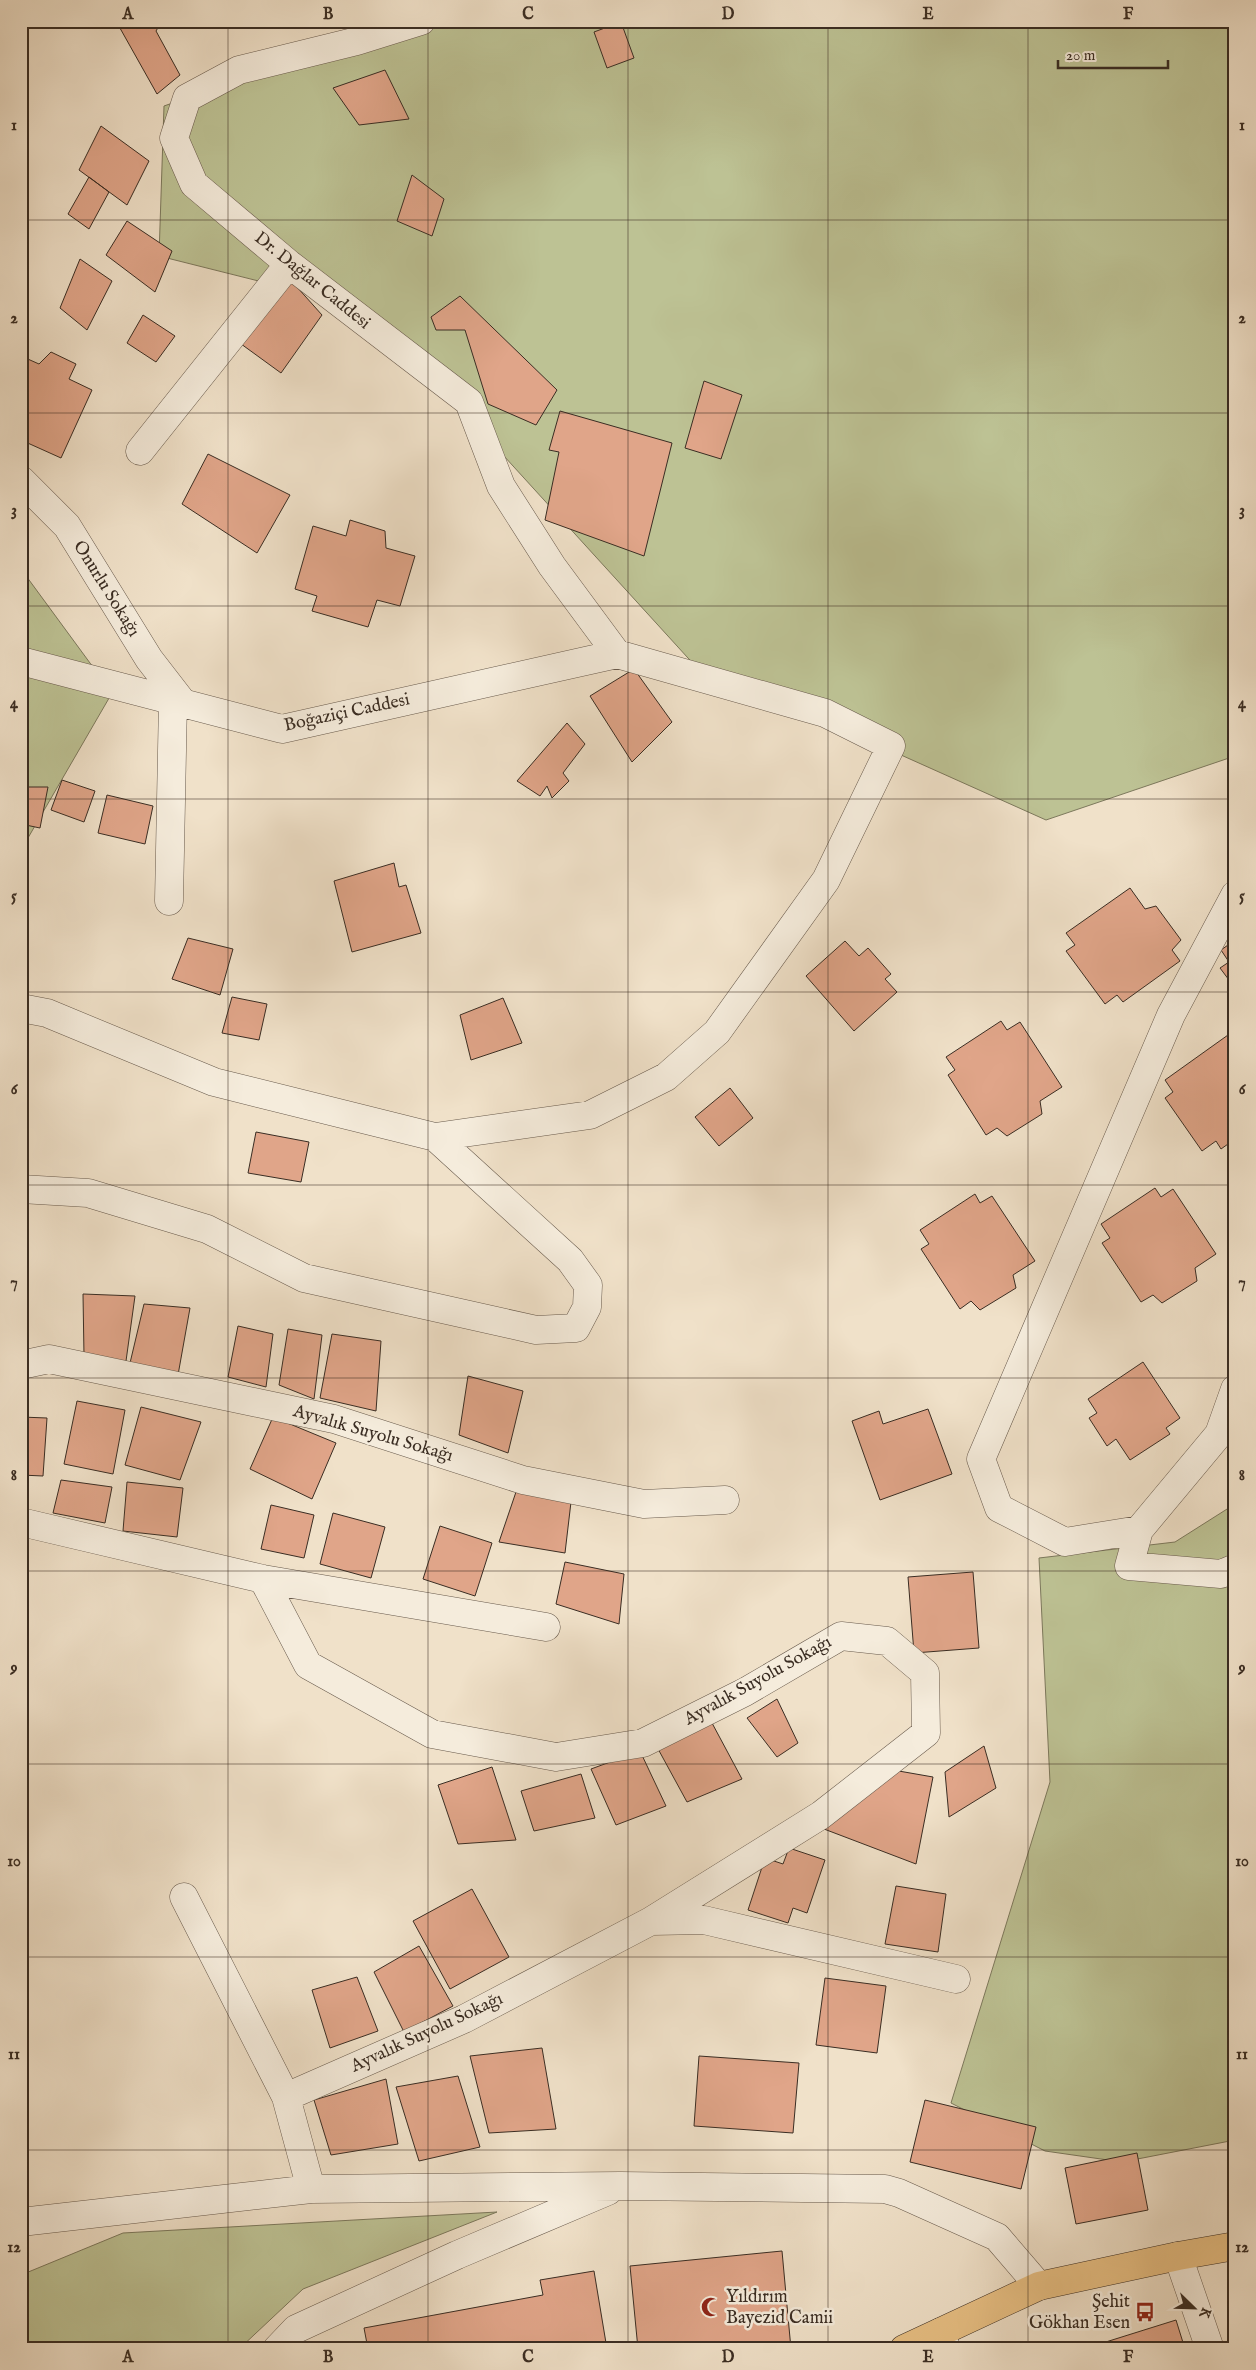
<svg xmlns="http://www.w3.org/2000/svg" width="1256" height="2370" viewBox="0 0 1256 2370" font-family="'IM FELL English',serif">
	<rect width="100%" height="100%" fill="#f0e1c9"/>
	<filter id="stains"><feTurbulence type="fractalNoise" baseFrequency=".004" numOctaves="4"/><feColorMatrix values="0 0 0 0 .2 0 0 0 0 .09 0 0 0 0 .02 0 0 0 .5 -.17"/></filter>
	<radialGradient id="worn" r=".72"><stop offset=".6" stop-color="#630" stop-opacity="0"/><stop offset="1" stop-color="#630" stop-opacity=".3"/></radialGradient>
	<!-- green -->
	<path fill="#bdc294" stroke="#7c785c" d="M 405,21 L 1235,21 L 1235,756 L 1046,820 L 901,755 L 698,669 L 370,309 L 159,256 L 164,106 Z
		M 21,569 L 112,693 L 21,850 Z
		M 1235,1504 L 1235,2140 L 1122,2162 L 1045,2151 L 951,2103 L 1050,1782 L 1039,1558 L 1175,1542 Z
		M 497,2212 L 303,2289 L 239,2349 L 21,2349 L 21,2275 L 123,2233 Z"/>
	<!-- building -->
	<path fill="#e0a589" stroke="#3a2d23" d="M 116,21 L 162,21 L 156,31 L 180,75 L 157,94 Z
		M 621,22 L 634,58 L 607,68 L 594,32 Z
		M 385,70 L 409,119 L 359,125 L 333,88 Z
		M 101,126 L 149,161 L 127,205 L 79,170 Z
		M 412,175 L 444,199 L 432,236 L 397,221 Z
		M 89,177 L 109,192 L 89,229 L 68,214 Z
		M 127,221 L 172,251 L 155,292 L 106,255 Z
		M 80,259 L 112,281 L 87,330 L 60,308 Z
		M 288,277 L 322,315 L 281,373 L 237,341 Z
		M 460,296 L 557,390 L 536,425 L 488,404 L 465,330 L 436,330 L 431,317 Z
		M 143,315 L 175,336 L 156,362 L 127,343 Z
		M 51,352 L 76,364 L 69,379 L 92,390 L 61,458 L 21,440 L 21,356 L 39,364 Z
		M 704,381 L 742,395 L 721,459 L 685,448 Z
		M 560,411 L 672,443 L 644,556 L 545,520 L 559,452 L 549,450 Z
		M 208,454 L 290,495 L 257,553 L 182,504 Z
		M 350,520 L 385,531 L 386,548 L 415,556 L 400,606 L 377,600 L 368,627 L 312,611 L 317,596 L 295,589 L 313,526 L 346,536 Z
		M 634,669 L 672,722 L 632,762 L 590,696 Z
		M 567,723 L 585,744 L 563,773 L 569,781 L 552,798 L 547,786 L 540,796 L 517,781 Z
		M 62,780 L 95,791 L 84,822 L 51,810 Z
		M 21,787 L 48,787 L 40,828 L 21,824 Z
		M 107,795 L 153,806 L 145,844 L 98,833 Z
		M 394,863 L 399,887 L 406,885 L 421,933 L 352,952 L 334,881 Z
		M 1130,888 L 1145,909 L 1156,906 L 1181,940 L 1172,950 L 1180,961 L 1123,1002 L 1117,995 L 1105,1004 L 1066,951 L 1075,945 L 1066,933 Z
		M 188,938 L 233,949 L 220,995 L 172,979 Z
		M 1235,940 L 1235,988 L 1220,968 L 1229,962 L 1221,950 Z
		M 845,941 L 859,956 L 868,948 L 891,974 L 885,979 L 897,992 L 854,1031 L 806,976 Z
		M 232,997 L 267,1004 L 259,1040 L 222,1033 Z
		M 503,998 L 522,1043 L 471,1060 L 460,1015 Z
		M 1001,1021 L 1007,1030 L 1020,1022 L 1062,1087 L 1040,1101 L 1042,1114 L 1007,1136 L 997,1128 L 986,1135 L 948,1075 L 955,1070 L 946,1057 Z
		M 1228,1035 L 1235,1044 L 1235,1139 L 1221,1149 L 1216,1141 L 1202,1151 L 1165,1098 L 1173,1092 L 1165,1080 Z
		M 730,1088 L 753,1118 L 719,1146 L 695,1117 Z
		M 256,1132 L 309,1142 L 301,1182 L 248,1173 Z
		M 1155,1188 L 1161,1197 L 1173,1189 L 1216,1254 L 1195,1268 L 1197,1281 L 1162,1303 L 1153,1295 L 1141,1302 L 1102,1243 L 1110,1238 L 1101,1224 Z
		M 975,1194 L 980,1203 L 992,1196 L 1035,1261 L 1013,1275 L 1016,1288 L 980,1310 L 971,1301 L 960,1309 L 921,1249 L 929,1244 L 920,1230 Z
		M 83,1294 L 135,1296 L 126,1361 L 84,1356 Z
		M 144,1304 L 190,1308 L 178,1375 L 130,1363 Z
		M 238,1326 L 273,1334 L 266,1387 L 228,1377 Z
		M 288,1329 L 322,1335 L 314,1399 L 279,1385 Z
		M 332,1334 L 381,1341 L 376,1411 L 320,1398 Z
		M 1143,1362 L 1180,1418 L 1166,1428 L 1170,1434 L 1130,1460 L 1116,1439 L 1107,1446 L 1089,1418 L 1097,1413 L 1088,1399 Z
		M 468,1376 L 523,1391 L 508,1453 L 459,1435 Z
		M 77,1401 L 125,1410 L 113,1474 L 64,1464 Z
		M 141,1407 L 201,1422 L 180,1480 L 125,1465 Z
		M 928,1409 L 952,1474 L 880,1500 L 852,1421 L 879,1411 L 883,1424 Z
		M 21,1417 L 47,1418 L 43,1476 L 21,1475 Z
		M 273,1417 L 336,1443 L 312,1499 L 250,1469 Z
		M 61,1480 L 112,1487 L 105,1523 L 53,1513 Z
		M 127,1482 L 183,1488 L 177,1537 L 123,1531 Z
		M 517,1489 L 571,1502 L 565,1553 L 499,1542 Z
		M 271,1505 L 314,1515 L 304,1558 L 261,1549 Z
		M 333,1513 L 385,1527 L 371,1578 L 320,1564 Z
		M 440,1526 L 492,1543 L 475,1596 L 423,1579 Z
		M 565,1562 L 624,1574 L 619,1624 L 556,1604 Z
		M 973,1572 L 979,1648 L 914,1653 L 908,1577 Z
		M 777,1699 L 798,1743 L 777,1757 L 747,1718 Z
		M 712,1723 L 742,1779 L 687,1802 L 657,1747 Z
		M 984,1746 L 996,1788 L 949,1817 L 945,1772 Z
		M 640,1751 L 666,1806 L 616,1825 L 591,1769 Z
		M 492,1767 L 516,1840 L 458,1844 L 438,1785 Z
		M 893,1770 L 933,1777 L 916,1864 L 824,1829 Z
		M 581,1774 L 595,1818 L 534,1831 L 521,1791 Z
		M 789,1848 L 825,1860 L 807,1913 L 793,1908 L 788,1923 L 748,1910 L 765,1858 L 783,1864 Z
		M 896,1886 L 946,1894 L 938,1952 L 885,1944 Z
		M 472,1889 L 509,1957 L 450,1989 L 413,1921 Z
		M 419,1946 L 453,2006 L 404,2032 L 374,1972 Z
		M 357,1977 L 378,2031 L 330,2048 L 312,1990 Z
		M 825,1978 L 886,1986 L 877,2053 L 816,2045 Z
		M 542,2048 L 556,2129 L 489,2133 L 470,2056 Z
		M 699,2056 L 799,2063 L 793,2133 L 694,2126 Z
		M 458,2076 L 480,2147 L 419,2161 L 396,2087 Z
		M 386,2079 L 398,2144 L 331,2155 L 314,2100 Z
		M 925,2100 L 1036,2127 L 1021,2189 L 910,2162 Z
		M 1137,2153 L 1148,2210 L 1076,2224 L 1065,2168 Z
		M 782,2251 L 791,2349 L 638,2349 L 630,2266 Z
		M 594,2271 L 607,2349 L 368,2349 L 364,2328 L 543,2295 L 540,2280 Z
		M 1176,2320 L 1185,2349 L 1093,2349 L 1093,2346 Z"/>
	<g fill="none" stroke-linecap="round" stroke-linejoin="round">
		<defs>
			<path id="minor" d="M 421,21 L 357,41 L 239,70 L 187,98 L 174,138 L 194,184 L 289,264 L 469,402 L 501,486 L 552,566 L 617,654
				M 140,451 L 289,264
				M 21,480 L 67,526 L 149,659 L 183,703
				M 21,661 L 282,729 L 617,654 L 825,713 L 891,746 L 826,880 L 717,1032 L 666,1077 L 590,1115 L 435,1137 L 214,1082 L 47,1013 L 21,1008
				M 169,901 L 173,701
				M 21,1189 L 88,1193 L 207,1229 L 304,1278 L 536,1330 L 576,1328 L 587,1307 L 588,1285 L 570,1260 L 435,1137
				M 21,1365 L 49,1359 L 334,1419 L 523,1480 L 644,1504 L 725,1500
				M 1235,1389 L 1219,1434 L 1139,1530 L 1129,1566 L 1221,1574 L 1235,1568
				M 21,1522 L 263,1579 L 546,1627
				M 1139,1530 L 1065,1542 L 999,1508 L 981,1459 L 1171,1015 L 1235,895
				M 263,1579 L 308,1665 L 432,1734 L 556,1757 L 643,1743 L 745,1692 L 841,1636 L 887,1641 L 925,1673 L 926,1733 L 821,1815 L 651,1921 L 464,2019 L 286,2097 L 311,2189
				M 184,1897 L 286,2097
				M 652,1921 L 704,1920 L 956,1979
				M 21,2222 L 311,2189 L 621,2186 L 885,2189 L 899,2193 L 997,2237 L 1039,2286
				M 1178,2256 L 1210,2349
				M 941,2332 L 946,2349
				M 277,2349 L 296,2329 L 457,2255 L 608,2191"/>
			<path id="major" d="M 904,2349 L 1039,2286 L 1178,2256 L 1235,2246"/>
		</defs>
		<!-- minor casing -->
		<use href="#minor" stroke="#685a4c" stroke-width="29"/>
		<!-- major casing -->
		<use href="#major" stroke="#3a2d23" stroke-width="29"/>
		<!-- minor -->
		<use href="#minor" stroke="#f5ecdc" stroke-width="28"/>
		<!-- major -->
		<use href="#major" stroke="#e8c084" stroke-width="28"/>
	</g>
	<!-- grid -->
	<path fill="none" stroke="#3a2d23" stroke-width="1" stroke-opacity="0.55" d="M 228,21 L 228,2349M 428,21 L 428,2349M 628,21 L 628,2349M 828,21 L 828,2349M 1028,21 L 1028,2349M 21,220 L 1235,220M 21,413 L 1235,413M 21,606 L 1235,606M 21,799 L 1235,799M 21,992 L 1235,992M 21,1185 L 1235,1185M 21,1378 L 1235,1378M 21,1571 L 1235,1571M 21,1764 L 1235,1764M 21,1957 L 1235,1957M 21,2150 L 1235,2150"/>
	<!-- icons -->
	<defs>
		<symbol id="mosque-bare" viewBox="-9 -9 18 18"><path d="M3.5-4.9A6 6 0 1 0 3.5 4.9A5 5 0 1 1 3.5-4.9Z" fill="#8f2418" stroke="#f5ecdc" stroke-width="2.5" paint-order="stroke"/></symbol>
		<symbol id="bus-bare" viewBox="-9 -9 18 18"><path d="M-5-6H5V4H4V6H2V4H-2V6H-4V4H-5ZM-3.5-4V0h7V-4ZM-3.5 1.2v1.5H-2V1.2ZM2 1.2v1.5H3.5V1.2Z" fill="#8f2418" stroke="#f5ecdc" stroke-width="2.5" paint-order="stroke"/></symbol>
	</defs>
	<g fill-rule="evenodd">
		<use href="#mosque-bare" x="697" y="2293" width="28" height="28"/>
		<use href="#bus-bare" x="1131" y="2298" width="28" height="28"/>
	</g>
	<g text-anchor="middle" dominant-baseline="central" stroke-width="5" stroke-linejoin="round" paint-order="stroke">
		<!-- street labels -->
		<g font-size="18" fill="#3a2d23" stroke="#f5ecdc">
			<text transform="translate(312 281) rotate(39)">Dr. Dağlar Caddesi</text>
			<text transform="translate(106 589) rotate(58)">Onurlu Sokağı</text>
			<text transform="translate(347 713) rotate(-12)">Boğaziçi Caddesi</text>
			<text transform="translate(373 1434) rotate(16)">Ayvalık Suyolu Sokağı</text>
			<text transform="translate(758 1681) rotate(-29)">Ayvalık Suyolu Sokağı</text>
			<text transform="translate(427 2033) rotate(-25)">Ayvalık Suyolu Sokağı</text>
		</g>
		<!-- poi labels -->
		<g font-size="18" fill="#3a2d23" stroke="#f5ecdc" text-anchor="start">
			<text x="726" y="2297">Yıldırım<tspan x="726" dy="21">Bayezid Camii</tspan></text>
			<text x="1130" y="2302" text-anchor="end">Şehit<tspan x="1130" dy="21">Gökhan Esen</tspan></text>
		</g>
	</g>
	<!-- margin -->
	<rect width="1256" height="2370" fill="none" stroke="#f0e1c9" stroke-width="55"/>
	<!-- north arrow -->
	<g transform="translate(1194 2308) rotate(113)" stroke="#f5ecdc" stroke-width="4" paint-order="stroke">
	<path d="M0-4L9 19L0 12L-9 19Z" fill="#3a2d23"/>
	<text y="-8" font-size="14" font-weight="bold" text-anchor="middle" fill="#3a2d23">K</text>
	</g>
	<!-- scale -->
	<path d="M1058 60v8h110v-8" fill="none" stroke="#3a2d23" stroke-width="2.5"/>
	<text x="1066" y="60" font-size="15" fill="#3a2d23" stroke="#f5ecdc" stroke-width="4" paint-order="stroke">20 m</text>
	<rect x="28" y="28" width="1200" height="2314" fill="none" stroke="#3a2d23" stroke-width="2"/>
	<g font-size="16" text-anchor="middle" font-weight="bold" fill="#3a2d23">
		<text x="128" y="19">A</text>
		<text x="328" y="19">B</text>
		<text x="528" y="19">C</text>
		<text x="728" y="19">D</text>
		<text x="928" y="19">E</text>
		<text x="1128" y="19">F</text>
		<text x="14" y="130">1</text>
		<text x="1242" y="130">1</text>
		<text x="14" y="323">2</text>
		<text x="1242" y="323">2</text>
		<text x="14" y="515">3</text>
		<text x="1242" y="515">3</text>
		<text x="14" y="708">4</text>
		<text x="1242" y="708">4</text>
		<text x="14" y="901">5</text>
		<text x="1242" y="901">5</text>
		<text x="14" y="1094">6</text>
		<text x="1242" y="1094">6</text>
		<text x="14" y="1287">7</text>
		<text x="1242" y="1287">7</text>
		<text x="14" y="1480">8</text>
		<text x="1242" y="1480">8</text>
		<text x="14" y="1673">9</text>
		<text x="1242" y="1673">9</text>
		<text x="14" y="1866">10</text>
		<text x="1242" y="1866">10</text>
		<text x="14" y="2059">11</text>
		<text x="1242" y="2059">11</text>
		<text x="14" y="2252">12</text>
		<text x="1242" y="2252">12</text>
		<text x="128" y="2362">A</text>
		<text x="328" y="2362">B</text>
		<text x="528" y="2362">C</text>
		<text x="728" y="2362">D</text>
		<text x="928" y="2362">E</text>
		<text x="1128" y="2362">F</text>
	</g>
	<rect width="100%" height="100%" filter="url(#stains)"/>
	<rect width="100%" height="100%" fill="url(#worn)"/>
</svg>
